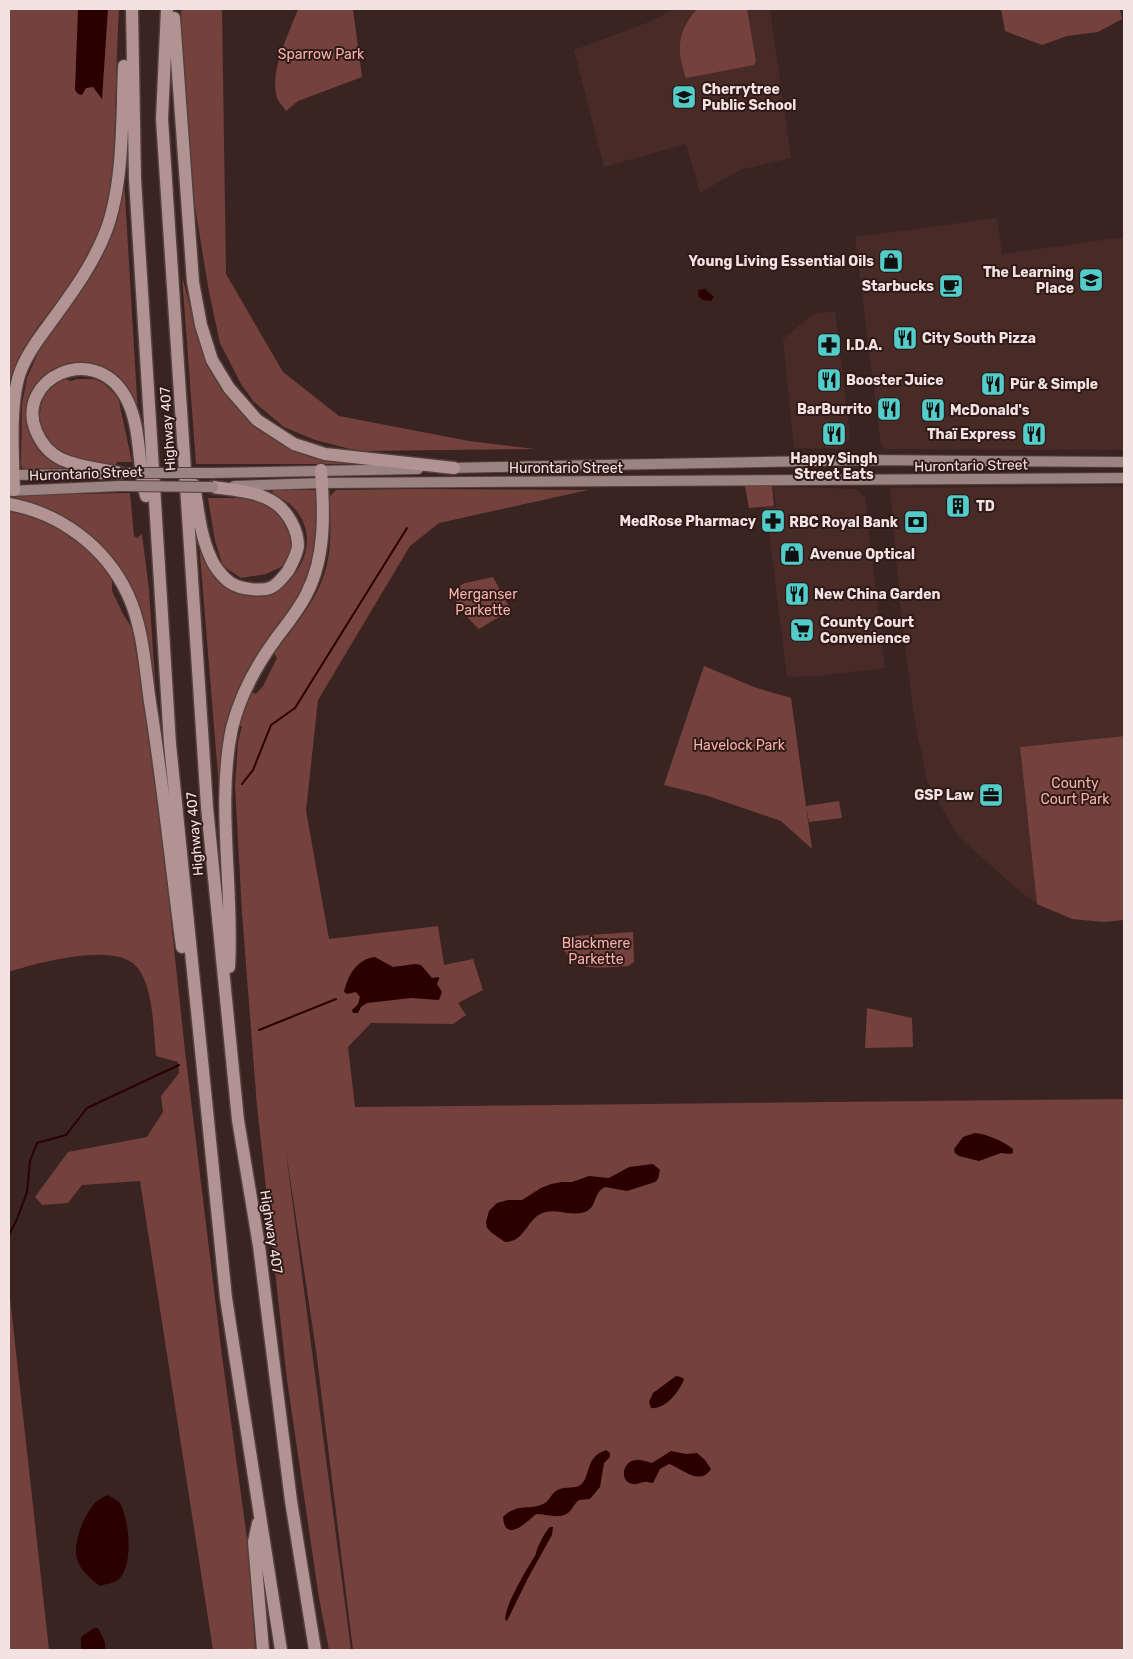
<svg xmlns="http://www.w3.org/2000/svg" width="1133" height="1659" viewBox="0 0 1133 1659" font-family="Rubik,sans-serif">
	<rect width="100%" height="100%" fill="#3a2422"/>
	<!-- built -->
	<path fill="#482a27" d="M 675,9 L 770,9 L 791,158 L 740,170 L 700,193 L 686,144 L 604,167 L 574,50 L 649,22 Z
		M 997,218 L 1002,254 L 1124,237 L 1124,450 L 887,449 L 881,446 L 855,237 Z
		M 835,311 L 850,437 L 839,449 L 794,448 L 783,339 L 813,314 Z
		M 773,486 L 856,489 L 865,497 L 885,668 L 817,676 L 787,677 L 766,507 L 776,507 Z
		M 1124,486 L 1124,736 L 1020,747 L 1037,904 L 1017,889 L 957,835 L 927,781 L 914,717 L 901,613 L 890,488 Z"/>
	<!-- green -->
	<path fill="#74413d" d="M 9,9 L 119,9 C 117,45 116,82 115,119 C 114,157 113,198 99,234 C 77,292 19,330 9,390 Z
		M 181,9 L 222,9 L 226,274 L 283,372 L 339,416 L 469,441 L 535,449 L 358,451 L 315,440 L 284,427 L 254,402 L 241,384 L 220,343 L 209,292 L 195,207 L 184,82 Z
		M 298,9 L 353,9 L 362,77 L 298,101 L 286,111 C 283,107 279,102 277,98 C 269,71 289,34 298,9 Z
		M 697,9 L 747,9 L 756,61 L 754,65 L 686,78 C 676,49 677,32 697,9 Z
		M 1001,9 L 1120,9 L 1122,19 L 1098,32 L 1067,36 L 1042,45 L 1005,31 Z
		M 124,179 L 138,415 C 131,403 123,384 114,375 C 96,357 61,359 44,377 C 37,385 32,407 28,417 L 63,463 L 62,468 L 23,470 L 21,464 L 22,404 L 27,378 L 38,353 L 111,234 Z
		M 182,276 L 199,340 L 223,391 L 257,429 L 289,448 L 365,464 L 196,464 Z
		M 62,378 L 71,381 L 77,379 L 94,379 L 103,383 L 118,397 L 132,462 L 117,462 L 116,465 L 86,463 L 53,449 L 46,438 L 39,420 L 42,400 L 47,391 Z
		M 745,486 L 772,486 L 774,506 L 749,508 Z
		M 411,489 L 588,490 L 439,523 L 410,546 L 318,700 L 306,811 L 329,939 L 438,926 L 444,965 L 473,959 L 483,990 L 458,1003 L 466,1015 L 453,1024 L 371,1023 L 348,1047 L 355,1107 L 1124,1099 L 1124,1650 L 353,1650 L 316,1350 L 285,1145 L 351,1650 L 329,1650 L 319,1598 L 287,1380 L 257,1106 L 242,913 L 235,786 L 238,742 L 242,726 L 240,726 L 241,721 L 251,692 L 256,694 L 263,686 L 277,658 L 274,653 C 301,618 328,589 330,542 C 331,531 330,519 330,508 L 328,507 L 330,496 L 336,490 Z
		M 273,490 L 316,490 C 317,516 319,545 310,570 C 297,610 265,640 245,677 C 226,711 221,750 219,788 L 199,542 L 223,581 L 284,585 C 308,565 317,531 292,506 C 287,501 279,498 272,495 Z
		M 130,493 L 134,536 L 137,538 L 142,534 L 149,590 L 156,697 L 144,634 L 105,550 L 90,535 L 68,519 L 48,509 L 27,502 L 9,498 L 9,495 Z
		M 208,498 L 238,498 L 263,501 L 282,515 L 289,532 L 292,551 L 285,565 L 266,574 L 241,578 L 223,566 L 215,541 Z
		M 9,509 L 18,510 L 67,530 L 108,569 L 112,580 L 112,591 L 123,614 L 132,628 L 155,771 L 185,1051 L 222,1356 L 249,1553 L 255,1650 L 213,1650 L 140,1181 L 82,1185 L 68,1203 L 42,1205 L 35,1197 L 68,1152 L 147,1137 L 163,1112 L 161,1096 L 179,1073 L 178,1062 L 156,1056 C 153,1029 154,988 137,967 C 116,941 38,963 11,971 L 9,974 Z
		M 493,577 L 511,610 L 479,629 C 469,618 439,594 465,583 Z
		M 704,666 L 754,687 L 791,698 L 812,849 L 781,821 L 708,796 L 664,785 Z
		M 1124,736 L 1124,920 L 1104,922 L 1072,919 L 1037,904 L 1020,747 Z
		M 839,801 L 842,818 L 809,822 L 806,806 Z
		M 633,932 L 634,962 L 628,966 C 600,967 566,976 561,937 Z
		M 867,1008 L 912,1018 L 913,1047 L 865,1048 Z
		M 9,1289 L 49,1650 L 9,1650 Z"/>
	<!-- water -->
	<path fill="#2a0001" d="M 78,9 L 108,9 L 102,99 L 93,87 L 86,88 L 82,95 L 78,94 L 75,90 Z
		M 705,289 L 714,297 L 711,301 L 703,300 L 699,297 L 698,290 Z
		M 375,957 L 393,967 L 415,964 L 421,965 L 432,978 L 439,977 L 439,979 L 437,984 L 442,992 L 439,1000 L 411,998 L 367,1003 L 361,1007 L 358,1013 L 353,1013 L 352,1010 L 358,1004 L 360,997 L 356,992 L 347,994 L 344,992 C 348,975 357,959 375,957 Z
		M 975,1133 C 987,1134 1003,1141 1013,1149 L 1013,1153 L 1010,1154 L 1001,1153 L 979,1161 L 959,1156 L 955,1153 L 954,1149 L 963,1137 Z
		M 653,1164 L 660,1170 L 658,1179 L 655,1182 L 627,1191 L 605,1187 C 593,1193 597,1206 587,1211 C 570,1219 553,1204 537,1216 C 526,1225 522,1242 505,1242 L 492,1233 L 487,1228 L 486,1222 L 489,1211 L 497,1203 L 508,1200 L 522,1200 L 541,1188 L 551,1184 L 562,1182 L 572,1182 L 589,1176 L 609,1178 L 629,1167 Z
		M 676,1376 L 681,1377 L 684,1379 C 680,1391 665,1410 651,1408 L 649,1402 L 653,1393 Z
		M 606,1450 L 610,1453 L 610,1457 L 604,1463 L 600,1487 L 590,1499 L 579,1500 C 575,1503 574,1506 571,1510 C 562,1521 547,1514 536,1514 C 527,1522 505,1544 503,1517 C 519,1502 528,1511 543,1504 C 549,1502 551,1494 556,1491 C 563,1486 572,1489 579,1486 C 592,1478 583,1458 606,1450 Z
		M 671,1451 L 686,1454 L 697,1453 L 705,1460 L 711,1469 C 699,1487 682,1468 669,1464 L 660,1469 L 653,1483 C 650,1483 647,1481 645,1482 C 640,1482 638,1485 633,1484 C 619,1482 622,1461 636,1460 C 641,1459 647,1462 652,1463 Z
		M 107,1495 C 113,1498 120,1501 122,1507 C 129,1524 134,1566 118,1580 C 114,1583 105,1584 100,1586 C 91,1579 80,1570 77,1559 C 72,1545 84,1515 94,1504 C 97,1500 103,1498 107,1495 Z
		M 550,1527 L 553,1527 L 552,1535 L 528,1578 L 507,1621 L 505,1619 C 506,1603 527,1569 536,1554 C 536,1549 546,1530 550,1527 Z
		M 94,1628 L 98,1628 L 105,1642 L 105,1650 L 81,1650 L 81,1637 Z"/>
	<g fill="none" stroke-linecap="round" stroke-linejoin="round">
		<!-- stream -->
		<path stroke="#2a0001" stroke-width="2" d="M 242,784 L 253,770 L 271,725 L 295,708 L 407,528
			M 259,1030 L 336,999
			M 9,1235 L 17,1219 L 27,1192 L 30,1161 L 37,1143 L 66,1135 L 87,1108 L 179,1065"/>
		<defs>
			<path id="major" d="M 448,468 L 866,460 L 1124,462
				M 212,473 L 418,469
				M 9,475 L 102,474
				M 234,486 L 322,483 L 1124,478
				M 9,491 L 120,486"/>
			<path id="highway" d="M 132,9 L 135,179 L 170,744 L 226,1298 L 281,1650
				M 167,9 L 162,119 L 207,807 L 238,1120 L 259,1246 L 291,1501 L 315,1650
				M 174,18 L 193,282 L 201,325 L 212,360 L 229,388 L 257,420 L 294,444 L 325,454 L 454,468
				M 120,473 C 101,469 79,467 61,459 C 49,453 41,443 36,431 C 15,379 93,341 125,396 C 142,426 137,464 146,496
				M 194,485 C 198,508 200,534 210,556 C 213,565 223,578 231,583 C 240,589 262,592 272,587 C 278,584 284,576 288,571 C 292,563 297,555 298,546 C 298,530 288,512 275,503 C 258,491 233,490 213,487
				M 14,490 C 13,457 9,400 21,370 C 29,350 43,333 56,315 C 75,289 94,262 106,231 C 124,183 122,117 124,66
				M 9,504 C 60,513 106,547 128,595 C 143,627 145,667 150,702 C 163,783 171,865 182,947
				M 229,967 C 234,889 216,804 232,728 C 240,696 256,666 275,640 C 286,625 299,610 307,593 C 326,556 324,511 321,470
				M 258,1523 L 254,1542 L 263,1650"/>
		</defs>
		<!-- major casing -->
		<use href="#major" stroke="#543f3d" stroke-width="12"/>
		<!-- highway casing -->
		<use href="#highway" stroke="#543f3d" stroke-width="15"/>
		<!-- major -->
		<use href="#major" stroke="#9b8380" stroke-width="10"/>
		<!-- highway -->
		<use href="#highway" stroke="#b19491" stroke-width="12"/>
		<defs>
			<path id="major-bridge" d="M 120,473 L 212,473
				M 120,486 L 213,487"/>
		</defs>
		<!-- major-bridge casing -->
		<use href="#major-bridge" stroke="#543f3d" stroke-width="12" stroke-linecap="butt"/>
		<!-- major-bridge -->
		<use href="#major-bridge" stroke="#9b8380" stroke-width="10"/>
	</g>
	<!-- icons -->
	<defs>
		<symbol id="school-square" viewBox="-11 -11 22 22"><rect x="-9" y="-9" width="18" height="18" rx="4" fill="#53cdca" stroke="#301a18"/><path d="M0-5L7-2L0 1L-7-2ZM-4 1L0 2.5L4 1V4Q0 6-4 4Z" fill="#111"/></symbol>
		<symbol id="shop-square" viewBox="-11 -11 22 22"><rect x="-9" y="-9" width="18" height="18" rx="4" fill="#53cdca" stroke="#301a18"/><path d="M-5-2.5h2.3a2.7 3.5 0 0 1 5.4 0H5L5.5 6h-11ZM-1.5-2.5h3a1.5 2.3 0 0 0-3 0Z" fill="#111"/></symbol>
		<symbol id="university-square" viewBox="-11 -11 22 22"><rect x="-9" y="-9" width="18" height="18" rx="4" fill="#53cdca" stroke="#301a18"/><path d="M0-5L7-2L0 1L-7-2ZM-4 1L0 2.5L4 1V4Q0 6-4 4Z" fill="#111"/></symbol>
		<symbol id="cafe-square" viewBox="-11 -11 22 22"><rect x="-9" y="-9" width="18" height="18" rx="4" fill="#53cdca" stroke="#301a18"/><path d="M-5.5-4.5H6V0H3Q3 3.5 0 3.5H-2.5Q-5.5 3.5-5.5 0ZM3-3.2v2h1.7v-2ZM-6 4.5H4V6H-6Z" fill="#111"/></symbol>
		<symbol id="restaurant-square" viewBox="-11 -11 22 22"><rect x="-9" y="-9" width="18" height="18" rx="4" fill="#53cdca" stroke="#301a18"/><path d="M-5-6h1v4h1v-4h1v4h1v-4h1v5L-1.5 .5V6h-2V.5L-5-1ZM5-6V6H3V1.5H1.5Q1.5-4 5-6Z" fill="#111"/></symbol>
		<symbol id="pharmacy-square" viewBox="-11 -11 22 22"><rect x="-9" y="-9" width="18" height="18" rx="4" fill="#53cdca" stroke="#301a18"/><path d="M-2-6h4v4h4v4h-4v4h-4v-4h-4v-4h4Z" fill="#111"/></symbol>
		<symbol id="building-square" viewBox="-11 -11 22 22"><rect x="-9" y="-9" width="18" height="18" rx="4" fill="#53cdca" stroke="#301a18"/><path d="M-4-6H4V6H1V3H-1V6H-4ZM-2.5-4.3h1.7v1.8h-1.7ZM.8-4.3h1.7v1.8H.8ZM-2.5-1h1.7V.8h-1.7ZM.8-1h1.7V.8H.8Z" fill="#111"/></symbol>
		<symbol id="bank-square" viewBox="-11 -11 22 22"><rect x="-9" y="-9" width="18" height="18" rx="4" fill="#53cdca" stroke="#301a18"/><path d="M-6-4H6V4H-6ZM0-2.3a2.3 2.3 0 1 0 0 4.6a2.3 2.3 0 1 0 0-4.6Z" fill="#111"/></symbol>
		<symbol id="supermarket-square" viewBox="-11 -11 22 22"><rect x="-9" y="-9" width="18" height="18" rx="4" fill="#53cdca" stroke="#301a18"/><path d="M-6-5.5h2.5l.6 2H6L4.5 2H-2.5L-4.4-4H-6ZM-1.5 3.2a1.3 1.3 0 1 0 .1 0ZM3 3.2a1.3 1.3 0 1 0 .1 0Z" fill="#111"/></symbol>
		<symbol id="office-square" viewBox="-11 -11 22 22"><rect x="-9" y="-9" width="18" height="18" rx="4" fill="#53cdca" stroke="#301a18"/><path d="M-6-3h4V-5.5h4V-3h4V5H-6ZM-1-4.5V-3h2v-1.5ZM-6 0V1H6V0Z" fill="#111"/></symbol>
	</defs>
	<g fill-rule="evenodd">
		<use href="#school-square" x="670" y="83" width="28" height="28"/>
		<use href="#shop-square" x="877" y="247" width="28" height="28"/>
		<use href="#university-square" x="1077" y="266" width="28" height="28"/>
		<use href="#cafe-square" x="937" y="272" width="28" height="28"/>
		<use href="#restaurant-square" x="891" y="324" width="28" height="28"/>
		<use href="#pharmacy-square" x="815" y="331" width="28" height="28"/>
		<use href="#restaurant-square" x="815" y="366" width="28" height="28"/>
		<use href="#restaurant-square" x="979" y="370" width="28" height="28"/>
		<use href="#restaurant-square" x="875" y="395" width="28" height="28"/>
		<use href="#restaurant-square" x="919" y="396" width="28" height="28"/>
		<use href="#restaurant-square" x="820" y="420" width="28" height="28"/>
		<use href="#restaurant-square" x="1020" y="420" width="28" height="28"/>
		<use href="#building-square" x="944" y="492" width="28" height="28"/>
		<use href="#pharmacy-square" x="759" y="507" width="28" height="28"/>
		<use href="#bank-square" x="902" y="508" width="28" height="28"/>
		<use href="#shop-square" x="778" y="540" width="28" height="28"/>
		<use href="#restaurant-square" x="783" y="580" width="28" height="28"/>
		<use href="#supermarket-square" x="788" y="616" width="28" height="28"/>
		<use href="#office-square" x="977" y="781" width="28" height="28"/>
	</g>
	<g text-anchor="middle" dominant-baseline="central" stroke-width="4" stroke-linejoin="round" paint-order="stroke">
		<!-- park labels -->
		<g font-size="14" fill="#f7b1aa" stroke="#301a18">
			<text x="321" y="54">Sparrow Park</text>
			<text x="483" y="594">Merganser<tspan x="483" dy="16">Parkette</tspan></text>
			<text x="739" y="745">Havelock Park</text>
			<text x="1075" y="783">County<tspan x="1075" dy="16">Court Park</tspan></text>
			<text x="596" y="943">Blackmere<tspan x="596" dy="16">Parkette</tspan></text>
		</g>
		<!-- poi labels -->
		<g font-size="14" font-weight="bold" fill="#f2e2e1" stroke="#301a18" text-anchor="start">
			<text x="702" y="89">Cherrytree<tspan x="702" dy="16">Public School</tspan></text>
			<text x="874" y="261" text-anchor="end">Young Living Essential Oils</text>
			<text x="1074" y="272" text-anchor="end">The Learning<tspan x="1074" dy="16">Place</tspan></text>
			<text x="934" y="286" text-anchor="end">Starbucks</text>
			<text x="922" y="338">City South Pizza</text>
			<text x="846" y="345">I.D.A.</text>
			<text x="846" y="380">Booster Juice</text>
			<text x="1010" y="384">Pür &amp; Simple</text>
			<text x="872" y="409" text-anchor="end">BarBurrito</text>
			<text x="950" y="410">McDonald's</text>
			<text x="1016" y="434" text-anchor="end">Thaï Express</text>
			<text x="834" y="458" text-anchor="middle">Happy Singh<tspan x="834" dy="16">Street Eats</tspan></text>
			<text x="976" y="506">TD</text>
			<text x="756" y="521" text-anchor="end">MedRose Pharmacy</text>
			<text x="898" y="522" text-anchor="end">RBC Royal Bank</text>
			<text x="810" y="554">Avenue Optical</text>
			<text x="814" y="594">New China Garden</text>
			<text x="820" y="622">County Court<tspan x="820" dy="16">Convenience</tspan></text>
			<text x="974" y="795" text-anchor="end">GSP Law</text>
		</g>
		<!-- street labels -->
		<g font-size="14" fill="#f2e2e1" stroke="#301a18">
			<text transform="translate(168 429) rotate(-94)">Highway 407</text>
			<text transform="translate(971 466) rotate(-1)">Hurontario Street</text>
			<text x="566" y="468">Hurontario Street</text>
			<text transform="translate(86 474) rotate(-2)">Hurontario Street</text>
			<text transform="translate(195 834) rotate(-95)">Highway 407</text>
			<text transform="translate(271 1232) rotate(81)">Highway 407</text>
		</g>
	</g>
	<!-- border -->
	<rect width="1133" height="1659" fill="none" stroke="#f2e2e1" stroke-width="20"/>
</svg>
